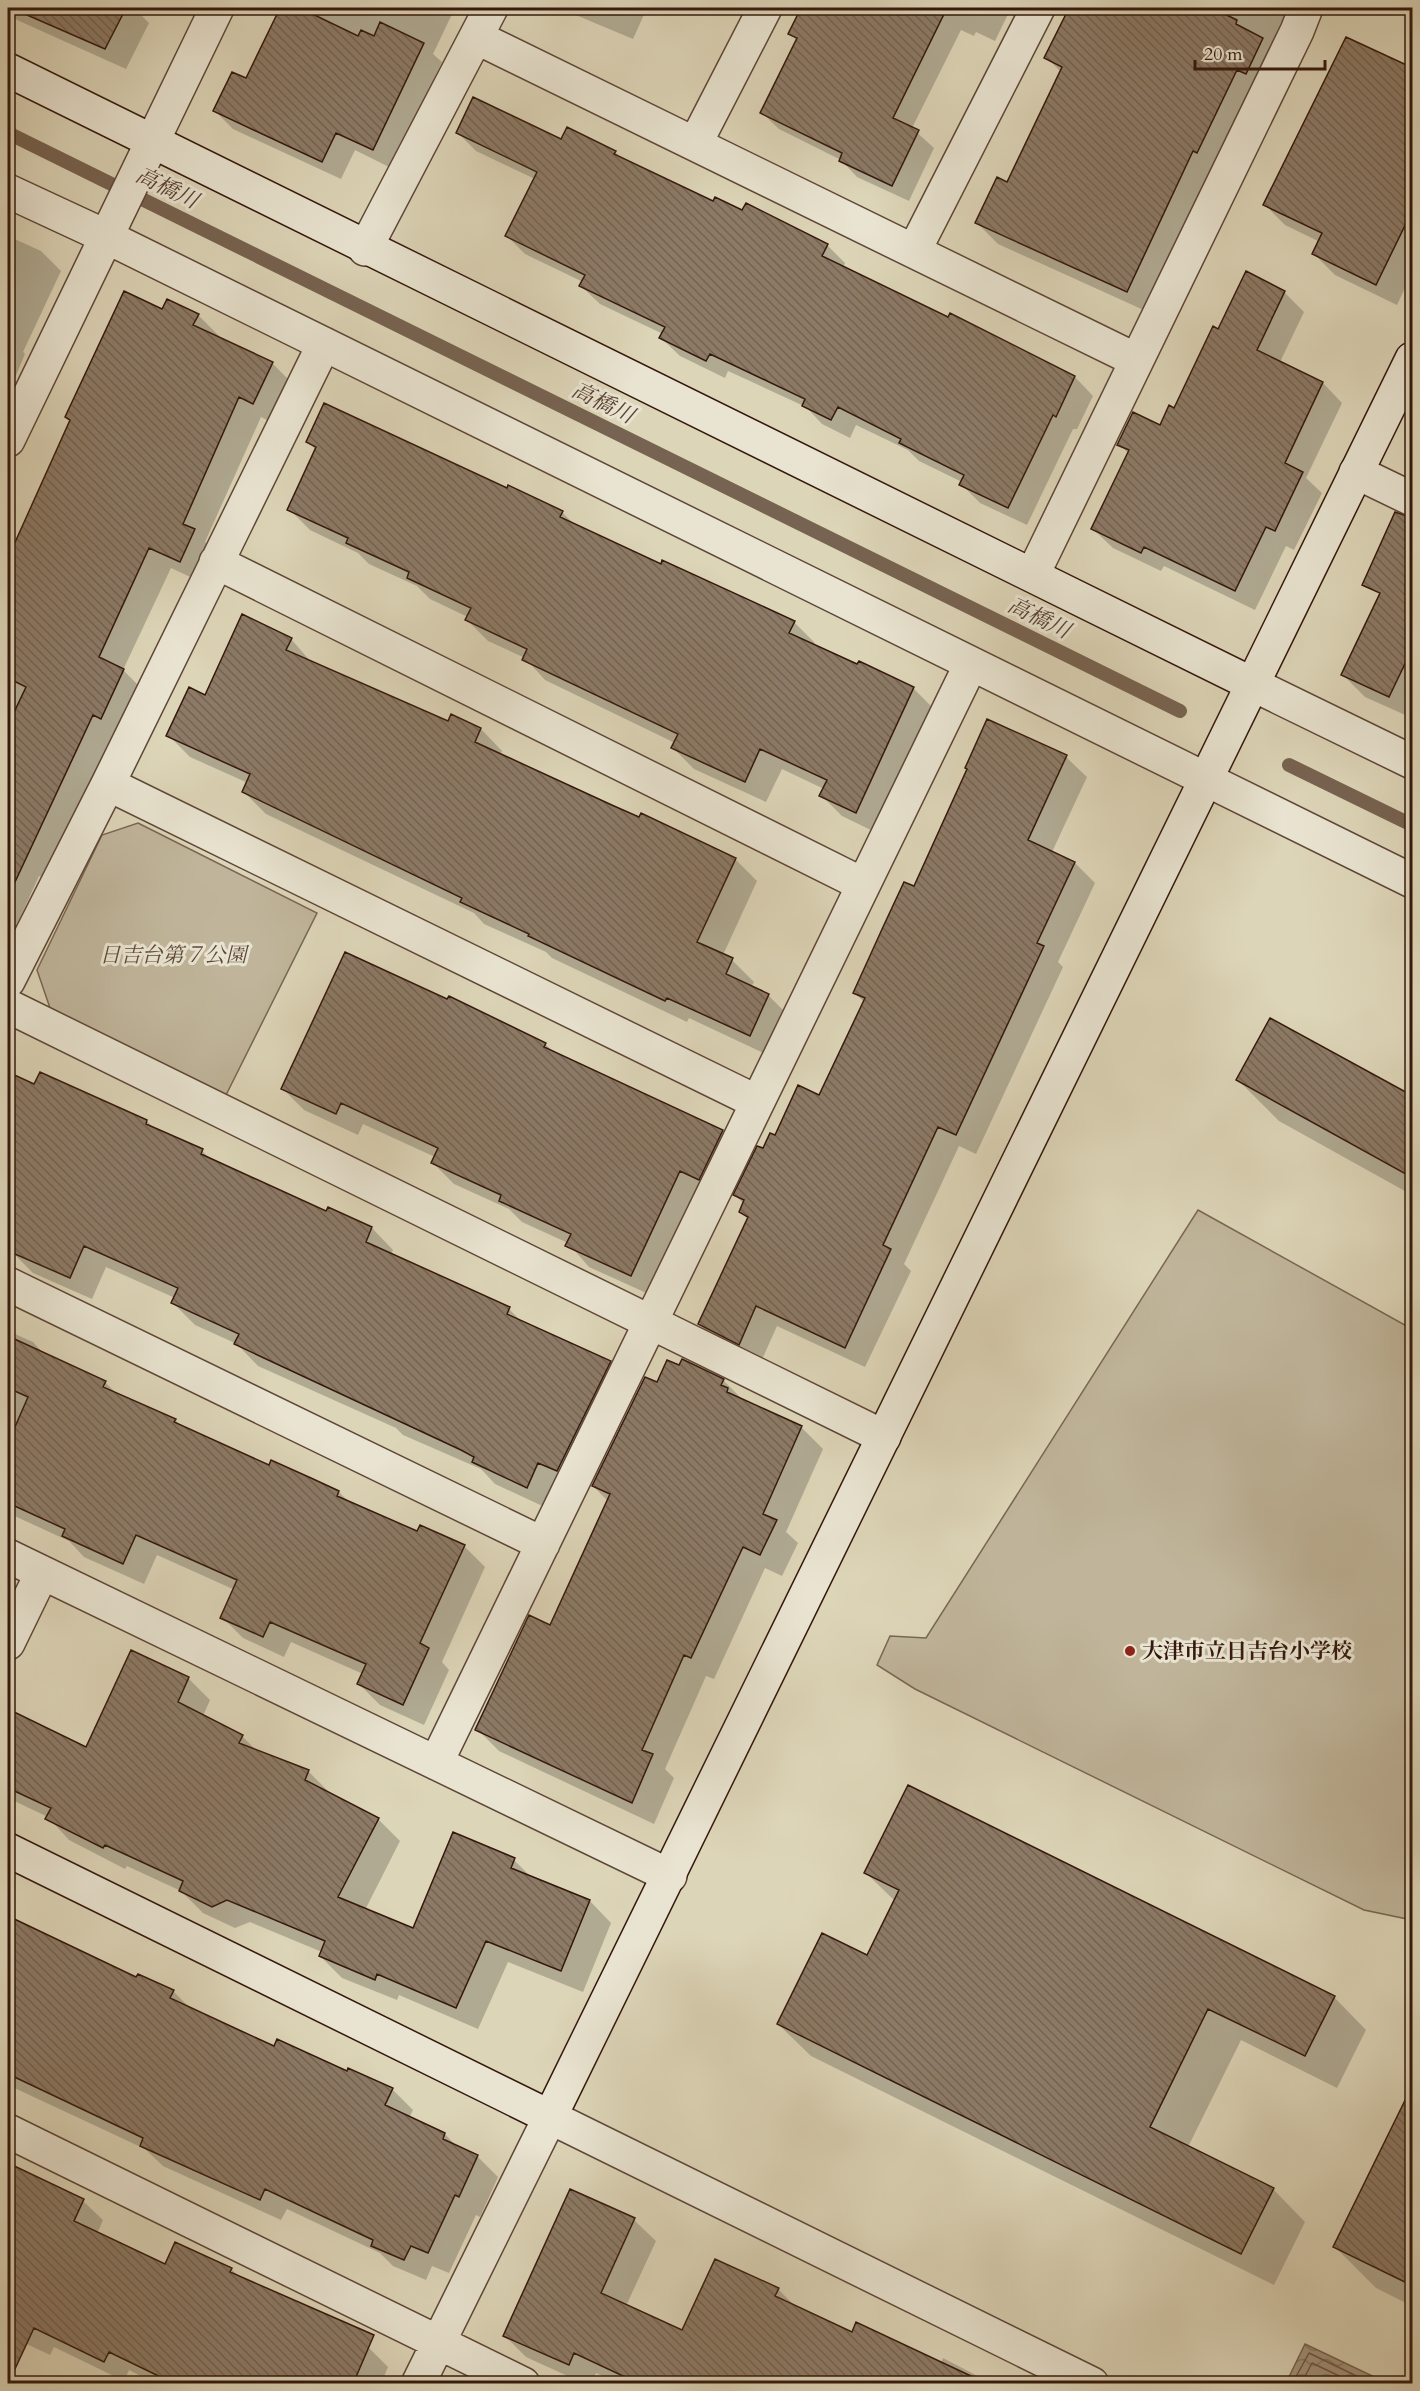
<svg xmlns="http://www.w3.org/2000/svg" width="1420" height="2391" viewBox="0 0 1420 2391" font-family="Cardo,'Noto Serif JP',serif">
	<defs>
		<pattern id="water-waves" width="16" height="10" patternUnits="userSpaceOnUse" patternTransform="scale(1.5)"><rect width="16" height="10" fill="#a4957e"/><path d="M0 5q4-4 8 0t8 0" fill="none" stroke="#867966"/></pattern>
		<pattern id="building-back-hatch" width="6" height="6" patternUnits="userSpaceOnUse" patternTransform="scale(1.5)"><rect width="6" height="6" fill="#8c7a66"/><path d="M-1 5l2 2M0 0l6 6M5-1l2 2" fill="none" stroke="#736352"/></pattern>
	</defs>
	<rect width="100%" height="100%" fill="#ddd5b8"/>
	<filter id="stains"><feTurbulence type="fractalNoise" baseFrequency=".00333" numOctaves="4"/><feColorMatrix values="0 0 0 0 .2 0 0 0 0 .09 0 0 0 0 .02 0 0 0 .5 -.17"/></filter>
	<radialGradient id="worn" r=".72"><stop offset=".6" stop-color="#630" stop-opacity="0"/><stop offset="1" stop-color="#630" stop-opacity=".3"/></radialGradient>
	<!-- green -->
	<path fill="#c0b59b" stroke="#7a6654" stroke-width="1.5" d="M 138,823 L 317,913 L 226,1095 L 50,1008 L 37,970 L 102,835 Z
		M 1198,1210 L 1412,1329 L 1412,1920 L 1364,1910 L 915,1689 L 877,1665 L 890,1636 L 926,1638 Z"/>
	<!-- water -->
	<path fill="url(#water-waves)" stroke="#776351" stroke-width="1.5" d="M 1305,2344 L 1387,2383 L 1286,2383 Z"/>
	<!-- shadow -->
	<path fill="#0003" d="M 8,8 L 134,8 L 149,23 L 126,69 L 17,20 Z
		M 282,8 L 455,8 L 433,54 L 442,62 L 391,168 L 355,150 L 341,179 L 233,129 L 215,111 L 247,80 Z
		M 566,8 L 647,8 L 633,39 L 571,13 Z
		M 802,8 L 814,8 L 827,14 L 831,8 L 1011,8 L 995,41 L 976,32 L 974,36 L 961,30 L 912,128 L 934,148 L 909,201 L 857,177 L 841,160 L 779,129 L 762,113 L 797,41 L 790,33 Z
		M 1093,8 L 1288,8 L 1148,312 L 998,244 L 977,223 L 1008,184 L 1061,72 L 1048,59 L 1083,27 Z
		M 1412,69 L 1412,273 L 1397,305 L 1335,275 L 1314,254 L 1320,242 L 1285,225 L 1264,204 Z
		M 458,133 L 562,141 L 615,152 L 623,160 L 714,203 L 827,245 L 845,263 L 843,268 L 949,319 L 951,315 L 1075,377 L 1093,396 L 1077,429 L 1073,429 L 1027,525 L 980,503 L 961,484 L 962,482 L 919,461 L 908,450 L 856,425 L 850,438 L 822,424 L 806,407 L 728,371 L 725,378 L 680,356 L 661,338 L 663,334 L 600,304 L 581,286 L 583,282 L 525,254 L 507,236 L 535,179 L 476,151 Z
		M 8,236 L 41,251 L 61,271 L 23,352 L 25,354 L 8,394 Z
		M 1284,292 L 1304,312 L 1280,362 L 1323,383 L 1342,403 L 1306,478 L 1322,493 L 1294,550 L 1286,546 L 1255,610 L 1164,566 L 1161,571 L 1113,548 L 1093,529 L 1129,454 L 1119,444 L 1160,427 L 1175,410 L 1219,331 Z
		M 163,311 L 198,315 L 219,336 L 218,338 L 272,363 L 293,384 L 275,424 L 261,417 L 205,542 L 215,551 L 201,582 L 171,568 L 123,670 L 144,691 L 46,879 L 39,876 L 8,944 L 8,562 L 71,421 L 67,417 Z
		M 308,442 L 507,490 L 562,512 L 576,526 L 661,566 L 794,622 L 815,643 L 813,646 L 913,688 L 934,709 L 877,833 L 842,816 L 821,795 L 824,789 L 782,769 L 766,802 L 694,769 L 673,748 L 675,743 L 545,680 L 525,658 L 488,641 L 467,620 L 468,617 L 430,599 L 417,586 L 369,564 L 358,553 L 310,530 L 289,509 L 316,450 Z
		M 291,639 L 312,663 L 449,723 L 452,716 L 481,729 L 502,751 L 500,756 L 735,859 L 757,881 L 723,955 L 732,960 L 754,982 L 751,987 L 768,995 L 790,1017 L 772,1057 L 689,1018 L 687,1022 L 552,958 L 546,952 L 484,924 L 474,913 L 266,814 L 244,792 L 248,783 L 190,757 L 168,735 L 206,697 Z
		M 1406,661 L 1412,668 L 1412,718 L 1365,697 L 1343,675 Z
		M 988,721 L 1066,757 L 1087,777 L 1052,852 L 1075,863 L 1095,883 L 1058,962 L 1063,967 L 976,1154 L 959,1146 L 904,1264 L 911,1271 L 865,1367 L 777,1326 L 760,1364 L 720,1344 L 699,1324 L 748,1219 L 741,1212 L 744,1204 L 735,1195 L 775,1137 L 820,1097 L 864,1002 L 855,993 L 914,888 L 969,770 Z
		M 545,1044 L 555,1053 L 723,1131 L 744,1153 L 653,1296 L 589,1267 L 568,1243 L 522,1222 L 509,1209 L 454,1184 L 433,1163 L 435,1157 L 363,1124 L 358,1135 L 304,1110 L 283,1089 Z
		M 8,1073 L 35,1086 L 147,1121 L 155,1130 L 202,1151 L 212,1160 L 327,1213 L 329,1209 L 372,1228 L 393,1250 L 391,1255 L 509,1309 L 523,1323 L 610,1362 L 632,1384 L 549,1509 L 495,1484 L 481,1469 L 403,1435 L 396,1428 L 258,1366 L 237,1344 L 195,1325 L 173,1303 L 175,1298 L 106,1267 L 92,1299 L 33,1273 L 8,1248 Z
		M 1238,1080 L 1412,1098 L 1412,1195 L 1279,1121 Z
		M 8,1331 L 33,1342 L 45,1355 L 105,1382 L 118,1395 L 175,1420 L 182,1427 L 270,1467 L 311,1479 L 339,1492 L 349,1502 L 418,1533 L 464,1546 L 485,1567 L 442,1662 L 449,1670 L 424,1725 L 380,1705 L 359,1684 L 363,1674 L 291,1642 L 284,1657 L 243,1638 L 222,1617 L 235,1590 L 157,1555 L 144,1584 L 84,1557 L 69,1541 L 8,1513 Z
		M 723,1380 L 744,1401 L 801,1427 L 823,1449 L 786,1532 L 798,1543 L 782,1576 L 765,1568 L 714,1679 L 706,1676 L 665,1769 L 674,1778 L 654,1824 L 499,1751 L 477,1729 L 551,1627 L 608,1501 L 593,1486 L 658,1384 Z
		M 188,1678 L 210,1700 L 203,1716 L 242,1736 L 258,1752 L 308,1771 L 330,1793 L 378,1819 L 400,1841 L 365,1910 L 413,1930 L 514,1860 L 533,1879 L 590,1901 L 611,1923 L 583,1992 L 508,1962 L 478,2029 L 399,1995 L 397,2000 L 342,1978 L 320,1956 L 322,1952 L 250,1922 L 235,1928 L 203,1913 L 181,1891 L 127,1866 L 125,1869 L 69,1840 L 48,1817 L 8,1798 L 8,1726 L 14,1714 L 87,1749 Z
		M 866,1873 L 1334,1997 L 1366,2030 L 1337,2088 L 1241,2040 L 1188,2147 L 1273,2189 L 1305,2222 L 1274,2285 L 811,2056 L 778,2024 L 867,1957 L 895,1901 Z
		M 8,1918 L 137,1979 L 173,1991 L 191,2009 L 275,2048 L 392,2089 L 413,2110 L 409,2118 L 445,2134 L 457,2147 L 477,2156 L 498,2177 L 480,2217 L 476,2215 L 449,2273 L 432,2266 L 426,2280 L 393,2266 L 380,2253 L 287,2209 L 281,2220 L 163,2166 L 145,2149 L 8,2085 Z
		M 1412,2087 L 1412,2306 L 1376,2288 L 1335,2247 Z
		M 8,2164 L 83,2201 L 103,2220 L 97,2234 L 166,2266 L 231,2269 L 240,2277 L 368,2347 L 388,2367 L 381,2384 L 156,2384 L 129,2370 L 124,2381 L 54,2347 L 50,2355 L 8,2335 Z
		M 571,2191 L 634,2220 L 656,2241 L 626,2306 L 683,2332 L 778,2289 L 797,2308 L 853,2334 L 941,2363 L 943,2358 L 993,2384 L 618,2384 L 596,2373 L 591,2384 L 585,2384 L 526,2357 L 505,2336 Z"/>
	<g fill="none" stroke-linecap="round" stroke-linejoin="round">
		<!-- shore -->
		<path stroke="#6c5646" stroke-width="1.5" d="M 1292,2384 L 1309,2353 L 1373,2384
			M 1301,2384 L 1312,2363 L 1356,2384"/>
		<!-- stream -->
		<path stroke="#776351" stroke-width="14" d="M 8,133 L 1180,711
			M 1289,765 L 1412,825"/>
	</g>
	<!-- building -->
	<path fill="url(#building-back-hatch)" stroke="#34180d" stroke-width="1.5" d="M 11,8 L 126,8 L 105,49 Z
		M 280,8 L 300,8 L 358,36 L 361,30 L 374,36 L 380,22 L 424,43 L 373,150 L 336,133 L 322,162 L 213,111 L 232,72 L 246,78 Z
		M 801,8 L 947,8 L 893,118 L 919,130 L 892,186 L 839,161 L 842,153 L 760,113 L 797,38 L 788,34 Z
		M 1069,8 L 1212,8 L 1237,20 L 1236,24 L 1263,38 L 1246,74 L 1237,70 L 1197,153 L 1193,151 L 1127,292 L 975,223 L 997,177 L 1007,182 L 1062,67 L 1044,58 Z
		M 1346,37 L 1413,68 L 1413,209 L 1376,285 L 1312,254 L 1322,233 L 1263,205 Z
		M 473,97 L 561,139 L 567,127 L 616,151 L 614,154 L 713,201 L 715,197 L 742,210 L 746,203 L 828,244 L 822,256 L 948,317 L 950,313 L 1075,376 L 1056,417 L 1053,415 L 1008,508 L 959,485 L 964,475 L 899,443 L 901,439 L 838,407 L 831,420 L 802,406 L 805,399 L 710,354 L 706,361 L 659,338 L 665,327 L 579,286 L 585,275 L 505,236 L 537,172 L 456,133 Z
		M 1246,271 L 1285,291 L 1257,350 L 1323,382 L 1285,463 L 1303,472 L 1275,531 L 1266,527 L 1235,591 L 1144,547 L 1141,553 L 1091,529 L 1129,450 L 1117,445 L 1133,412 L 1160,425 L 1169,405 L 1174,408 L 1213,326 L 1218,329 Z
		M 124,291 L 162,309 L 167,299 L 199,314 L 193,325 L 273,362 L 253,404 L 239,397 L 183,524 L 195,529 L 180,562 L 149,548 L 99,657 L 124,669 L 101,719 L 93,715 L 8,897 L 8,725 L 26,687 L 8,678 L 8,558 L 70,420 L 65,417 Z
		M 324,403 L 507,488 L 508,485 L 563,511 L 560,517 L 661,564 L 662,560 L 795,621 L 789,633 L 857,664 L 859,661 L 914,687 L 856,813 L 819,796 L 827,780 L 760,749 L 745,782 L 671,748 L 678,734 L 522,660 L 527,649 L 465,620 L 471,608 L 407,578 L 409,572 L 346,543 L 348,538 L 287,510 L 316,447 L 306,442 Z
		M 1395,512 L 1413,518 L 1413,647 L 1389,697 L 1341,675 L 1380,593 L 1362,585 Z
		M 242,614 L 292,638 L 286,650 L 448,721 L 451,714 L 481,728 L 475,742 L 614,806 L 639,817 L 641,813 L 736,858 L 697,942 L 733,958 L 726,974 L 769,994 L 750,1036 L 667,998 L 665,1001 L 528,936 L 529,934 L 460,902 L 462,898 L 242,792 L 250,774 L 166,736 L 189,687 L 205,695 Z
		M 987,719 L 1067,755 L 1028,840 L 1075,862 L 1037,943 L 1044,946 L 956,1135 L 938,1127 L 883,1245 L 891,1249 L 845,1348 L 756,1306 L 739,1345 L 698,1324 L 748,1217 L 739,1212 L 744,1200 L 733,1195 L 757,1146 L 763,1148 L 770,1133 L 775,1135 L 798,1085 L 819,1095 L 865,998 L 853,993 L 883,927 L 904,882 L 914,886 L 967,769 L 965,768 Z
		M 345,952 L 447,999 L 449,996 L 546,1043 L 544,1047 L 723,1130 L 699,1180 L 680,1171 L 631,1276 L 565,1246 L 571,1234 L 499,1201 L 501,1195 L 431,1163 L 438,1148 L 341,1103 L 336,1114 L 281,1089 Z
		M 1270,1018 L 1413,1096 L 1413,1178 L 1236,1080 Z
		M 8,1072 L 34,1084 L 40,1072 L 147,1120 L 146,1124 L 203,1149 L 201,1154 L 326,1211 L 328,1207 L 372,1227 L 366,1242 L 510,1307 L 507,1314 L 611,1361 L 557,1471 L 538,1463 L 527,1488 L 472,1462 L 474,1457 L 461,1450 L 234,1344 L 239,1334 L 171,1303 L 178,1288 L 84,1246 L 70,1278 L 8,1251 Z
		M 8,1336 L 106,1381 L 103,1387 L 176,1419 L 174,1422 L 269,1465 L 271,1460 L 311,1478 L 339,1491 L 337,1496 L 417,1531 L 420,1525 L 465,1545 L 420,1643 L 429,1648 L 403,1705 L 357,1684 L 366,1664 L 270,1622 L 263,1637 L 220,1618 L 237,1580 L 136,1535 L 123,1564 L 62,1536 L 65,1529 L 8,1503 L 8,1443 L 28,1397 L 8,1388 Z
		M 682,1359 L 724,1379 L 721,1385 L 728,1388 L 727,1392 L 802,1426 L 763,1514 L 777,1520 L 760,1555 L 743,1547 L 691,1658 L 684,1655 L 642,1750 L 653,1754 L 632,1803 L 475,1730 L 529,1615 L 550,1625 L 610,1494 L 592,1486 L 645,1377 L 657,1382 L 667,1360 L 679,1365 Z
		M 131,1650 L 189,1677 L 178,1702 L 243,1735 L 239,1743 L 309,1770 L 305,1780 L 379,1818 L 338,1897 L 413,1928 L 453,1832 L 515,1858 L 511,1868 L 590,1900 L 561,1971 L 486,1941 L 456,2008 L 377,1974 L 375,1980 L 319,1956 L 325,1941 L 227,1900 L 212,1907 L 179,1891 L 183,1881 L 105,1845 L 103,1848 L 45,1819 L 51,1808 L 8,1788 L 8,1709 L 86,1747 Z
		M 908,1785 L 1335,1996 L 1305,2056 L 1208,2009 L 1150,2127 L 1274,2188 L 1241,2254 L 777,2024 L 822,1933 L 867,1955 L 899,1890 L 864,1873 Z
		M 8,1916 L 136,1977 L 138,1974 L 174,1990 L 170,1998 L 239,2030 L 274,2046 L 277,2039 L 347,2071 L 348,2068 L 393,2088 L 385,2105 L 445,2133 L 443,2139 L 478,2155 L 459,2197 L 455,2195 L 428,2253 L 411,2246 L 404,2260 L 371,2246 L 373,2240 L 265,2189 L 260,2200 L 140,2146 L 143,2138 L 8,2074 Z
		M 1413,2084 L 1413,2286 L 1333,2247 Z
		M 8,2163 L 84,2199 L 74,2221 L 165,2264 L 175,2242 L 232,2268 L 230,2272 L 374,2335 L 353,2384 L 175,2384 L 109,2352 L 104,2362 L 34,2328 L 8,2384 Z
		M 570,2189 L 635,2218 L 601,2293 L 682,2330 L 715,2259 L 779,2288 L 775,2296 L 852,2332 L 856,2322 L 988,2384 L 640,2384 L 574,2353 L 569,2365 L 503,2336 Z"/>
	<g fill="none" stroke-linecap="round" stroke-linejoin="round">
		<defs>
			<path id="street" d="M 476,37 L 1136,360
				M 695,144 L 765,8
				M 8,191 L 107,237 L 1412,881
				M 365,249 L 491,8
				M 914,251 L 1038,8
				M 8,440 L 217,8
				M 1356,472 L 1412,499
				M 216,562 L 862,884
				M 1033,574 L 1297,31 L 1306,8
				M 1252,684 L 1412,762
				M 108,784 L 757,1102
				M 8,981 L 108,784 L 324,344
				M 8,1006 L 884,1437
				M 8,1284 L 543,1544
				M 8,1556 L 670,1876
				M 8,1643 L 42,1573
				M 436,1763 L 971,664
				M 8,2131 L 523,2384
				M 418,2384 L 550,2117 L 1092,2384"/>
			<path id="secondary" d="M 8,70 L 1252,684
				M 8,1850 L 550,2117 L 1412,359"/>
		</defs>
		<!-- street casing -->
		<use href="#street" stroke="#5e4738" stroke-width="36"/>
		<!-- secondary casing -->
		<use href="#secondary" stroke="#34180d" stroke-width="36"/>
		<!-- street -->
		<use href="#street" stroke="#e9e4d1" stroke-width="33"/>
		<!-- secondary -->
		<use href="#secondary" stroke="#e9e4d1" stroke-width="33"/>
	</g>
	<!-- markers -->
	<circle fill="#8f2418" stroke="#e9e4d1" stroke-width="2" cx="1130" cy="1651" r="6"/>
	<g text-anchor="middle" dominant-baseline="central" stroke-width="6" stroke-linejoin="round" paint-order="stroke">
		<!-- park labels -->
		<g font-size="21" font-style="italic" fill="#5e4738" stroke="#e9e4d1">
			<text x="173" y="955">日吉台第７公園</text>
		</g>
		<!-- poi labels -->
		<g font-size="21" font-weight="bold" fill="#34180d" stroke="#e9e4d1" text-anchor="start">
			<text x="1142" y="1651">大津市立日吉台小学校</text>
		</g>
		<!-- water labels -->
		<g font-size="22" font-style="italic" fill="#5b4435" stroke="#e9e4d1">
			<text transform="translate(167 188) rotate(26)">高橋川</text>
			<text transform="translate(603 403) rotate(26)">高橋川</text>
			<text transform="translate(1039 618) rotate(26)">高橋川</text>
		</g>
	</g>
	<!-- margin -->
	<rect width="1420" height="2391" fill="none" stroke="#ddd5b8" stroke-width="30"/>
	<rect x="9" y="9" width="1402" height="2373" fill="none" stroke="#34180d" stroke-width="3"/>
	<rect x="15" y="15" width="1390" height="2361" fill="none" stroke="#34180d" stroke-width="1.5"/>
	<!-- scale -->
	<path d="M1195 60v9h130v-9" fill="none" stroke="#34180d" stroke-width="3"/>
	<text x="1204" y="60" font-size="18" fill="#34180d" stroke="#e9e4d1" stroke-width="4.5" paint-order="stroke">20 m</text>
	<rect width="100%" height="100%" filter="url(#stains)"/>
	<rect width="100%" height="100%" fill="url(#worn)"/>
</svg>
